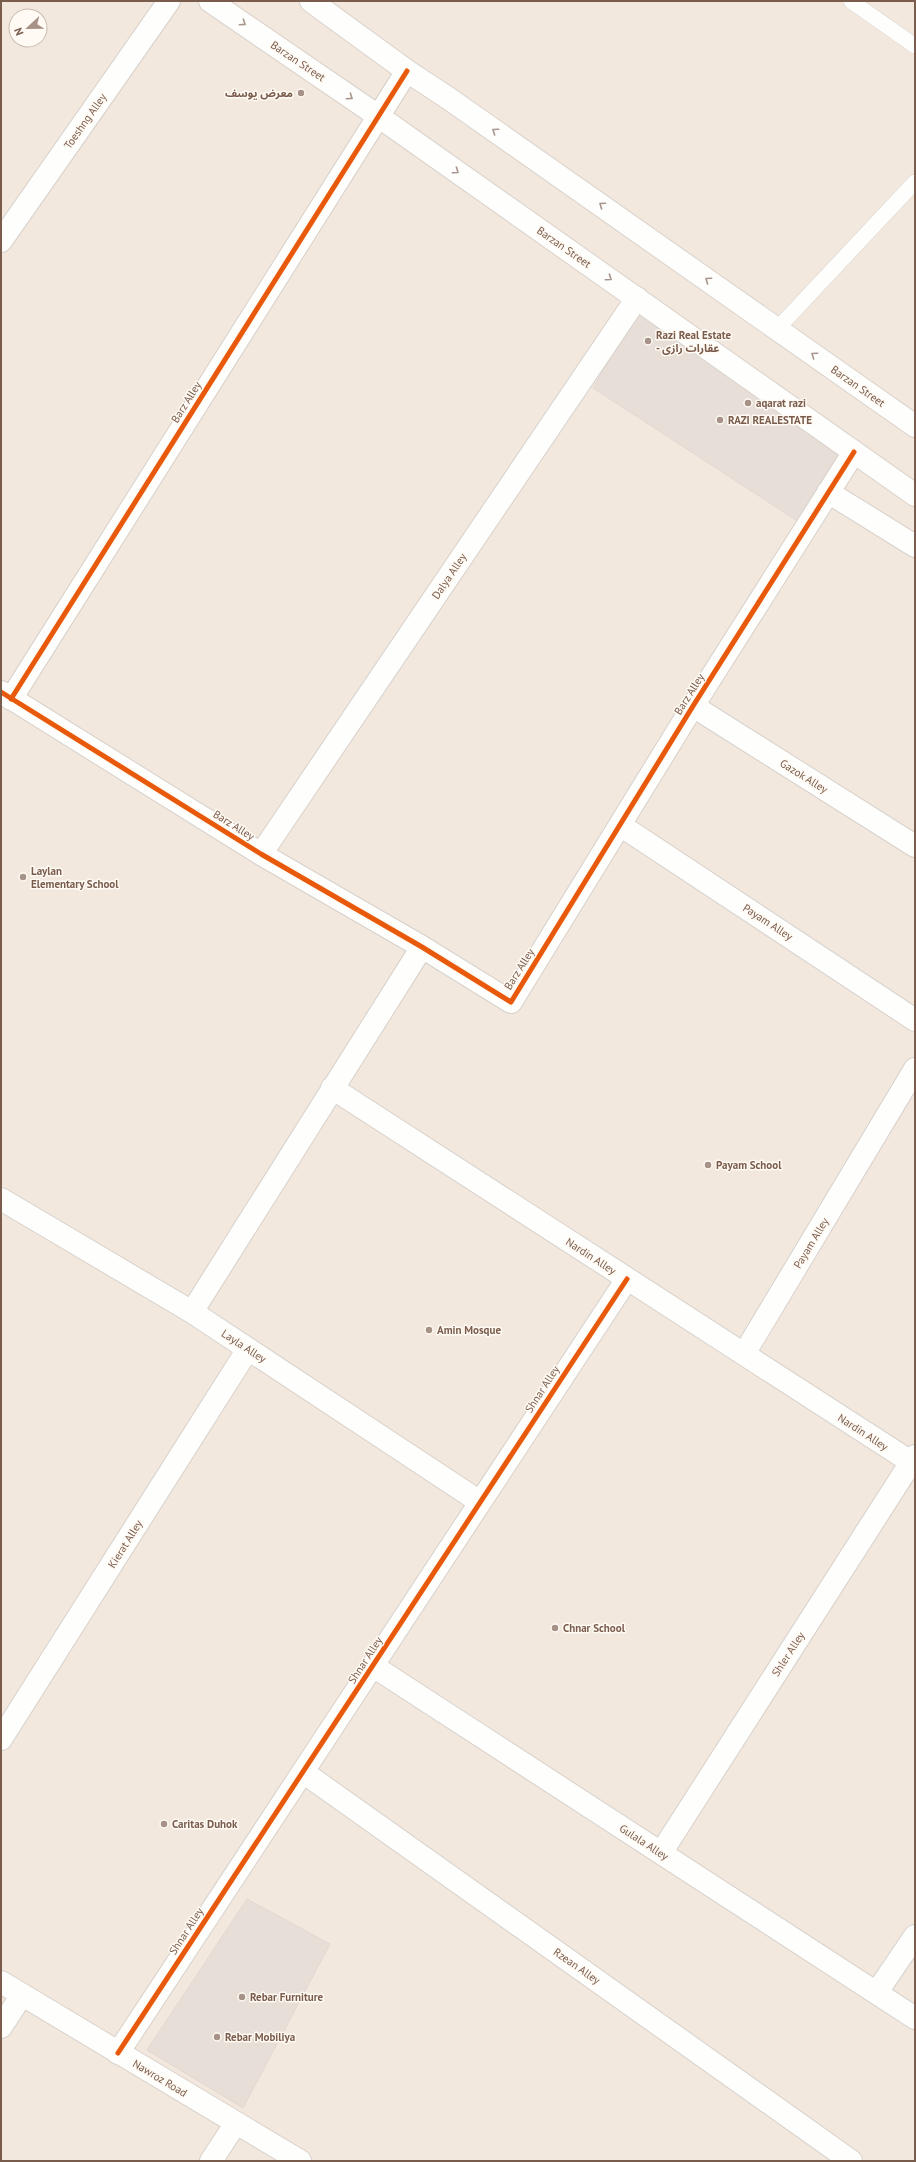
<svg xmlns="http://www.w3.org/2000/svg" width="916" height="2162" viewBox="0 0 916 2162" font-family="'PT Sans','Noto Sans Arabic',sans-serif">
	<rect width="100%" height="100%" fill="#f9f5f0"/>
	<!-- residential -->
	<path fill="#f2e8de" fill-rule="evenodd" d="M 1,1 L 915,1 L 915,2161 L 1,2161 ZM 16,16 L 40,16 L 40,40 L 16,40 Z"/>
	<!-- building -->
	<path fill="#e6ded7" stroke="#e2d8d2" d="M 637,311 L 846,452 L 799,522 L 593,388 Z
		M 247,1899 L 330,1944 L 243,2108 L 147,2050 Z"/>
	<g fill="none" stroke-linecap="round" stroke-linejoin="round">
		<defs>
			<path id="lane" d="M 851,1 L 915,46
				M 777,329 L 915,182"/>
			<path id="street" d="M 1,241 L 169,1
				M 828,492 L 915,546
				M 1,692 L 261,854 L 422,947 L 511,1002 L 693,706 L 854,452
				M 11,699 L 407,71
				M 693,706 L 915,846
				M 620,825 L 915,1020
				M 261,854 L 637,298
				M 332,1088 L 911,1462
				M 1,1199 L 192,1312 L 480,1502
				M 192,1312 L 422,947
				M 744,1354 L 915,1069
				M 373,1666 L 915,2018
				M 1,1739 L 248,1349
				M 303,1772 L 851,2161
				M 661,1853 L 915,1456
				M 877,1992 L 915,1936
				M 1,2027 L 22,1995
				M 118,2053 L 627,1279
				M 211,2161 L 236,2123"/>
			<path id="secondary" d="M 210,1 L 378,116 L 915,495
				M 311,1 L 407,71 L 448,98 L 915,426
				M 1,1982 L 300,2161"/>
		</defs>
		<!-- lane casing -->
		<use href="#lane" stroke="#d7d1cb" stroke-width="16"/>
		<!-- street casing -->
		<use href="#street" stroke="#d7d1cb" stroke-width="24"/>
		<!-- secondary casing -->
		<use href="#secondary" stroke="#d9d2cb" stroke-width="24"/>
		<!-- lane -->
		<use href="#lane" stroke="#fefefd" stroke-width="15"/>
		<!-- street -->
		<use href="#street" stroke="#fefefd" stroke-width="22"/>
		<!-- secondary -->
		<use href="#secondary" stroke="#fefefd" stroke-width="22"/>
		<defs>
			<path id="cycleway" d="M 1,692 L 261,854 L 422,947 L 511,1002 L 693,706 L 854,452
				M 11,699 L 407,71
				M 118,2053 L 627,1279"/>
		</defs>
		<!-- cycleway casing -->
		<use href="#cycleway" stroke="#fffaf3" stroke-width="8"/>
		<!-- cycleway -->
		<use href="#cycleway" stroke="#e8590c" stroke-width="5"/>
	</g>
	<!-- one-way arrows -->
	<defs><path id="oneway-chevron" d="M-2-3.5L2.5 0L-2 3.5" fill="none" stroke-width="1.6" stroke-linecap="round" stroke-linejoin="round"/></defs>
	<g stroke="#a8958b">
		<use href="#oneway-chevron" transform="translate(243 23) rotate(34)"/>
		<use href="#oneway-chevron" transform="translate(350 97) rotate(34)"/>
		<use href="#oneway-chevron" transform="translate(495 131) rotate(-145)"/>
		<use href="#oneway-chevron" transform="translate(456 171) rotate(35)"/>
		<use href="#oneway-chevron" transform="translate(602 205) rotate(-145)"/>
		<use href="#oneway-chevron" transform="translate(609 278) rotate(35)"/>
		<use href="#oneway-chevron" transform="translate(708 280) rotate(-145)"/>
		<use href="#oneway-chevron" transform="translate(814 355) rotate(-145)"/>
	</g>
	<!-- markers -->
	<g fill="#a69286" stroke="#fffaf3" stroke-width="1.5">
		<circle cx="301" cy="93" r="4"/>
		<circle cx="648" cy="341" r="4"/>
		<circle cx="748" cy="403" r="4"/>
		<circle cx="720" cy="420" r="4"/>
		<circle cx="23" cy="877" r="4"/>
		<circle cx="708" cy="1165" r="4"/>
		<circle cx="429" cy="1330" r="4"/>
		<circle cx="555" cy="1628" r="4"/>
		<circle cx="164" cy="1824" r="4"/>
		<circle cx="242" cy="1997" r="4"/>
		<circle cx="217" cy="2037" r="4"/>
	</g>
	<g text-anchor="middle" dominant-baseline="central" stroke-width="3" stroke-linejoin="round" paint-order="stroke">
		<!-- street labels -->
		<g font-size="11" fill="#7a5c4d" stroke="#fffaf3">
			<text transform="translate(298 61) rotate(34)">Barzan Street</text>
			<text transform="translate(85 121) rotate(-55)">Toeshng Alley</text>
			<text transform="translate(564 247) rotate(35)">Barzan Street</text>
			<text transform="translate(858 386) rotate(35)">Barzan Street</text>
			<text transform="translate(186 402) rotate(-58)">Barz Alley</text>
			<text transform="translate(449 576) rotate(-56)">Dalya Alley</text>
			<text transform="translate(689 694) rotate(-58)">Barz Alley</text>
			<text transform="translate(804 776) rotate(32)">Gazok Alley</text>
			<text transform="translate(234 825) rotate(32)">Barz Alley</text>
			<text transform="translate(768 922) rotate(33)">Payam Alley</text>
			<text transform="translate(519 969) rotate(-58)">Barz Alley</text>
			<text transform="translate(811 1243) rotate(-59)">Payam Alley</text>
			<text transform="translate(591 1256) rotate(33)">Nardin Alley</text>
			<text transform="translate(244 1346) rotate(33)">Layla Alley</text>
			<text transform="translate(542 1389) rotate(-57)">Shnar Alley</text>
			<text transform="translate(863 1432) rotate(33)">Nardin Alley</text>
			<text transform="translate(125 1544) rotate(-58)">Kierat Alley</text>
			<text transform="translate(788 1654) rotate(-57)">Shler Alley</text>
			<text transform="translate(365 1660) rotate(-57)">Shnar Alley</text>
			<text transform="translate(644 1842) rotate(33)">Gulala Alley</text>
			<text transform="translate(186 1931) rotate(-57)">Shnar Alley</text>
			<text transform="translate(577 1966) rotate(35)">Rzean Alley</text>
			<text transform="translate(160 2078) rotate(31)">Nawroz Road</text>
		</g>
		<!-- poi labels -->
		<g font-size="11" font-weight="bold" fill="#7a5c4d" stroke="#fffaf3" text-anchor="start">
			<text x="293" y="93" text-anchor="end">معرض يوسف</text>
			<text x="656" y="335">Razi Real Estate<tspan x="656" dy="13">- عقارات رازی</tspan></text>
			<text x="756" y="403">aqarat razi</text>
			<text x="728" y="420">RAZI REALESTATE</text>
			<text x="31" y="871">Laylan<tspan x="31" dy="13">Elementary School</tspan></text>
			<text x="716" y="1165">Payam School</text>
			<text x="437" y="1330">Amin Mosque</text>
			<text x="563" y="1628">Chnar School</text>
			<text x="172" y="1824">Caritas Duhok</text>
			<text x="250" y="1997">Rebar Furniture</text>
			<text x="225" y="2037">Rebar Mobiliya</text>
		</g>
	</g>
	<!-- border -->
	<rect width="916" height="2162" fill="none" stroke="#7a5c4d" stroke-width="4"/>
	<!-- north arrow -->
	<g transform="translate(28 28) rotate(248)"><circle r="19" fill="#fffaf3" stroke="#cabbb1"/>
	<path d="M0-3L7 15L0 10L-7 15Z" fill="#a69286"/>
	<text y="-6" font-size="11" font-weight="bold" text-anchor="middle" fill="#7a5c4d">N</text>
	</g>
</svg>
